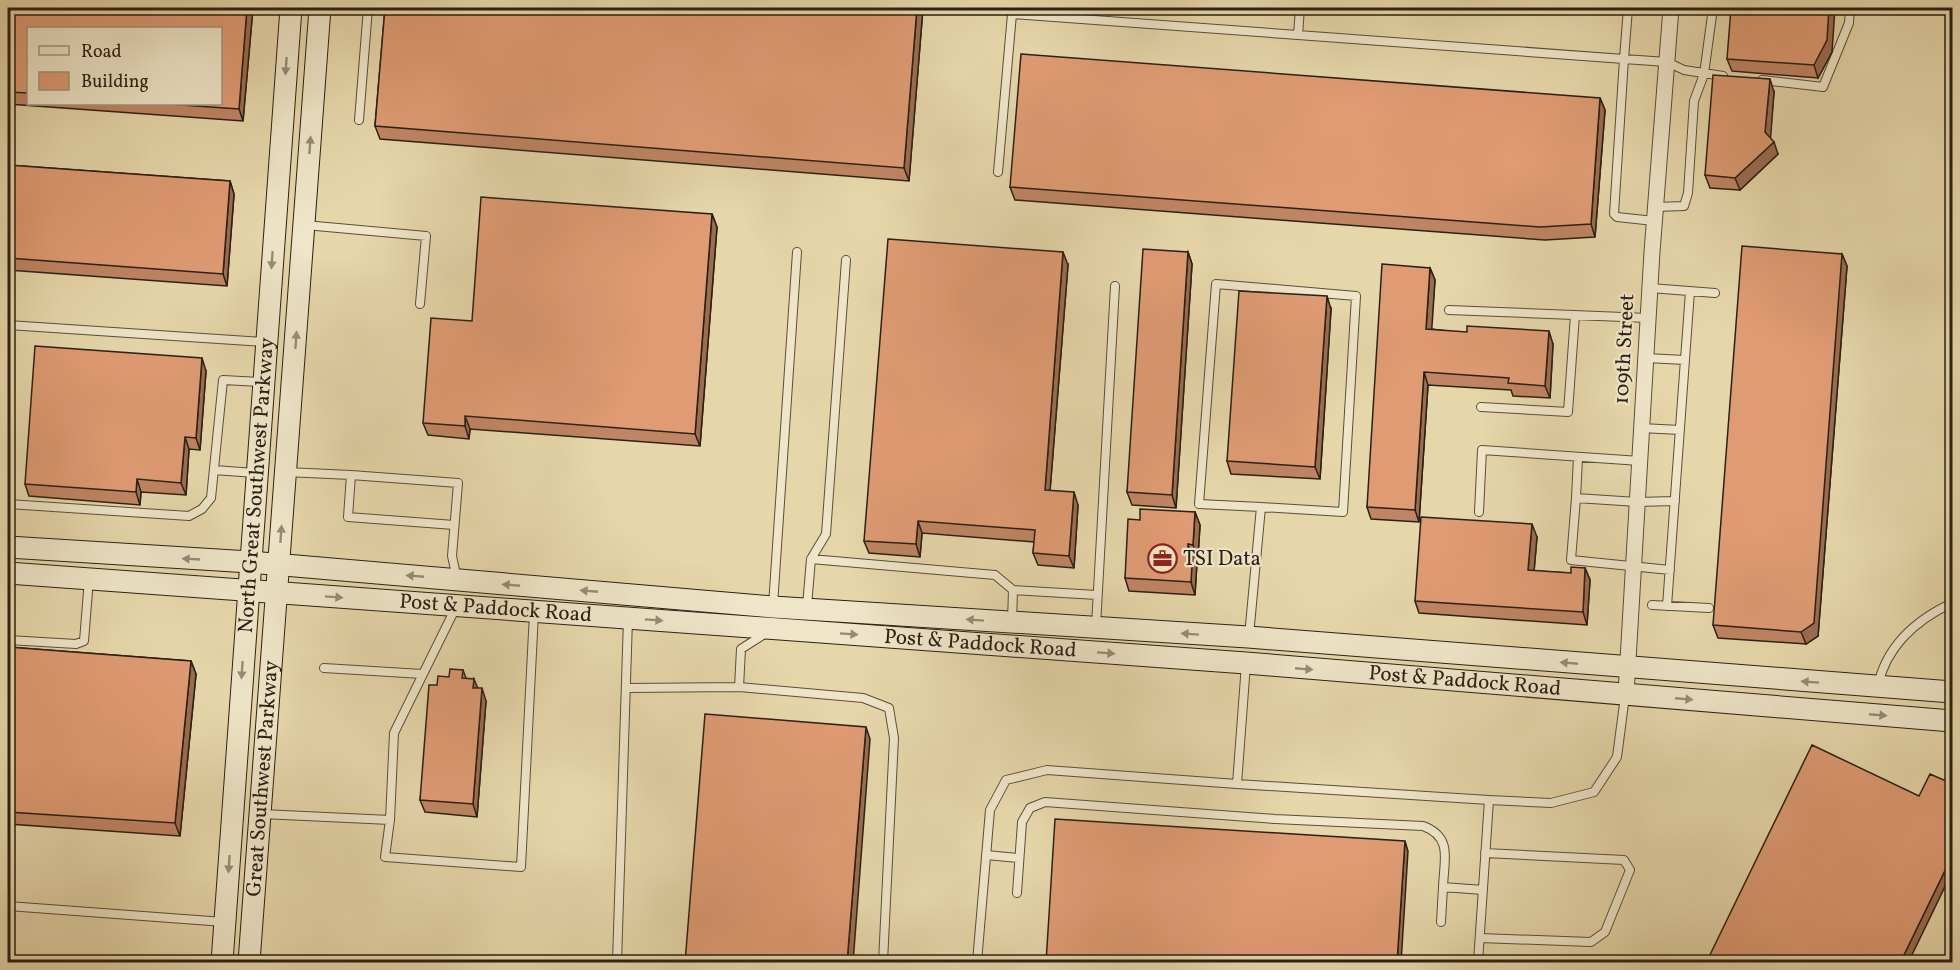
<svg xmlns="http://www.w3.org/2000/svg" width="1960" height="970" viewBox="0 0 1960 970" font-family="Vollkorn,serif">
	<rect width="100%" height="100%" fill="#e6d7ab"/>
	<filter id="stains"><feTurbulence type="fractalNoise" baseFrequency=".00333" numOctaves="4"/><feColorMatrix values="0 0 0 0 .2 0 0 0 0 .09 0 0 0 0 .02 0 0 0 .5 -.17"/></filter>
	<radialGradient id="worn" r=".72"><stop offset=".6" stop-color="#630" stop-opacity="0"/><stop offset="1" stop-color="#630" stop-opacity=".3"/></radialGradient>
	<g fill="none" stroke-linecap="round" stroke-linejoin="round">
		<defs>
			<path id="lane" d="M 1008,8 L 1012,14 L 1298,35 L 1300,8
				M 1298,35 L 1624,59 L 1628,8
				M 1762,80 L 1823,87 L 1849,23 L 1850,8
				M 359,120 L 368,8
				M 998,172 L 1012,14
				M 1655,207 L 1684,206 L 1688,193 L 1694,101 L 1704,74 L 1713,8
				M 1654,221 L 1617,217 L 1614,214 L 1624,59 L 1667,62 L 1684,70 L 1723,76
				M 305,225 L 426,236 L 420,304
				M 1650,288 L 1715,293
				M 1449,310 L 1648,318
				M 8,325 L 264,342
				M 1646,358 L 1685,360
				M 1481,407 L 1568,412 L 1575,315
				M 1641,428 L 1680,430
				M 214,470 L 255,473
				M 286,472 L 351,475
				M 1576,498 L 1578,457
				M 8,504 L 189,516 L 202,509 L 211,498 L 223,380 L 261,382
				M 1479,512 L 1482,450 L 1640,461
				M 454,525 L 348,517 L 351,475 L 458,483 L 452,556 L 457,579
				M 811,559 L 826,534 L 846,260
				M 1670,570 L 1571,560 L 1576,498 L 1637,502 L 1675,501
				M 773,605 L 797,252
				M 1652,605 L 1709,608
				M 807,606 L 811,559 L 995,575 L 1013,590
				M 1667,606 L 1690,291
				M 1012,621 L 1013,590 L 1097,595
				M 1096,626 L 1115,286
				M 766,633 L 741,649 L 739,687 L 863,698 L 889,708 L 894,738 L 883,962
				M 1249,636 L 1261,507 L 1199,504 L 1216,284 L 1356,296 L 1343,512 L 1261,507
				M 8,640 L 76,644 L 84,641 L 89,579
				M 1246,664 L 1237,784 L 1489,800
				M 324,668 L 422,674
				M 1878,685 C 1887,645 1916,620 1952,603
				M 627,688 L 739,687
				M 262,814 L 390,820 L 394,733 L 455,609
				M 390,820 L 385,857 L 521,867 L 534,613
				M 986,855 L 1019,858
				M 1017,893 L 1022,822 L 1030,808 L 1045,802 L 1275,819 L 1423,826 C 1453,837 1444,860 1443,887
				M 8,906 L 224,922
				M 1441,922 L 1443,887 L 1483,890
				M 1480,938 L 1591,942 L 1605,932 L 1630,870 L 1624,860 L 1485,853
				M 617,962 L 628,619
				M 977,962 L 990,810 L 1006,780 L 1047,770 L 1237,784
				M 1478,962 L 1489,800 L 1551,803 L 1594,792 L 1617,757 L 1625,696"/>
			<path id="street" d="M 1626,694 L 1652,252 L 1671,8"/>
			<g id="secondary">
				<path d="M 8,547 L 250,562 L 773,607 L 1248,637 L 1952,692"/>
				<path id="s1" d="M 8,573 L 1246,663 L 1952,721"/>
				<path id="s2" d="M 222,962 L 291,8"/>
				<path id="s3" d="M 249,962 L 320,8"/>
			</g>
		</defs>
		<!-- lane casing -->
		<use href="#lane" stroke="#594e3a" stroke-width="10"/>
		<!-- street casing -->
		<use href="#street" stroke="#594e3a" stroke-width="17"/>
		<!-- secondary casing -->
		<use href="#secondary" stroke="#2a2015" stroke-width="23"/>
		<!-- lane -->
		<use href="#lane" stroke="#efe5c8" stroke-width="8"/>
		<!-- street -->
		<use href="#street" stroke="#efe5c8" stroke-width="15"/>
		<!-- secondary -->
		<use href="#secondary" stroke="#efe5c8" stroke-width="21"/>
	</g>
	<!-- wall -->
	<path fill="#c08564" stroke="#2a2015" stroke-width="1.5" fill-rule="evenodd" d="M 8,8 L 253,8 L 243,121 L 8,104 ZM 28,28 L 220,104 L 28,104 Z
		M 385,8 L 923,8 L 909,181 L 380,139 L 375,126 Z
		M 1561,8 L 1580,8 L 1580,9 Z
		M 1832,52 L 1818,78 L 1732,71 L 1727,59 Z
		M 1774,92 L 1770,138 L 1778,154 L 1740,190 L 1710,188 L 1705,175 Z
		M 1600,98 L 1605,110 L 1595,237 L 1545,240 L 1015,200 L 1010,187 Z
		M 8,165 L 230,181 L 234,194 L 227,286 L 8,270 Z
		M 712,214 L 717,227 L 700,446 L 470,429 L 469,439 L 428,435 L 423,423 L 472,321 Z
		M 1188,252 L 1192,264 L 1176,508 L 1132,505 L 1127,492 Z
		M 1842,254 L 1847,266 L 1818,636 L 1806,644 L 1718,638 L 1713,625 Z
		M 1068,265 L 1050,491 L 1078,505 L 1074,568 L 1038,565 L 1033,553 L 1034,542 L 922,533 L 920,557 L 869,553 L 864,541 Z
		M 1430,268 L 1435,280 L 1431,329 L 1553,344 L 1550,398 L 1513,396 L 1511,390 L 1428,385 L 1419,522 L 1371,519 L 1367,507 Z
		M 1331,309 L 1320,479 L 1231,474 L 1227,461 Z
		M 206,371 L 200,450 L 189,449 L 186,495 L 141,492 L 140,505 L 29,496 L 25,484 Z
		M 1195,512 L 1200,525 L 1198,557 L 1196,557 L 1197,562 L 1195,595 L 1129,591 L 1125,578 L 1140,520 Z
		M 1537,537 L 1534,571 L 1571,573 L 1585,568 L 1590,580 L 1587,625 L 1419,613 L 1415,601 Z
		M 8,647 L 191,661 L 196,674 L 180,836 L 8,824 Z
		M 463,670 L 466,678 L 477,688 L 486,701 L 477,817 L 425,812 L 420,800 L 437,685 L 449,677 Z"/>
	<!-- shaded-wall -->
	<path fill="#9c6c51" stroke="#2a2015" stroke-width="1.5" d="M 247,8 L 253,8 L 243,121 L 239,109 Z
		M 917,8 L 923,8 L 909,181 L 904,168 Z
		M 1829,8 L 1835,8 L 1832,52 L 1818,78 L 1814,65 Z
		M 1770,79 L 1774,92 L 1770,145 L 1765,132 Z
		M 1600,98 L 1605,110 L 1595,237 L 1591,224 Z
		M 1774,142 L 1778,154 L 1740,190 L 1735,178 Z
		M 230,181 L 234,194 L 227,286 L 223,274 Z
		M 712,214 L 717,227 L 700,446 L 695,434 Z
		M 1063,252 L 1068,265 L 1049,503 L 1045,490 Z
		M 1188,252 L 1192,264 L 1176,508 L 1172,495 Z
		M 1842,254 L 1847,266 L 1818,636 L 1806,644 L 1801,632 Z
		M 1430,268 L 1435,280 L 1431,341 L 1426,329 Z
		M 1327,296 L 1331,309 L 1320,479 L 1315,467 Z
		M 1549,331 L 1553,344 L 1550,398 L 1545,386 Z
		M 202,358 L 206,371 L 200,450 L 196,438 Z
		M 1424,372 L 1428,385 L 1419,522 L 1415,510 Z
		M 465,416 L 470,429 L 469,439 L 465,426 Z
		M 185,437 L 189,449 L 186,495 L 181,483 Z
		M 137,479 L 141,492 L 140,505 L 136,492 Z
		M 1074,492 L 1078,505 L 1074,568 L 1069,556 Z
		M 1195,512 L 1200,525 L 1198,557 L 1193,545 Z
		M 918,521 L 922,533 L 920,557 L 916,544 Z
		M 1532,524 L 1537,537 L 1533,583 L 1528,570 Z
		M 1188,544 L 1192,556 L 1193,549 L 1197,562 L 1195,595 L 1191,582 Z
		M 1585,568 L 1590,580 L 1587,625 L 1583,612 Z
		M 191,661 L 196,674 L 180,836 L 175,823 Z
		M 474,679 L 479,691 L 473,688 Z
		M 482,688 L 486,701 L 477,817 L 473,804 Z
		M 866,727 L 870,739 L 853,963 L 847,963 Z
		M 1405,841 L 1408,851 L 1401,963 L 1397,963 Z
		M 1953,854 L 1953,870 L 1908,963 L 1900,963 Z"/>
	<!-- building -->
	<path fill="#df9b74" stroke="#2a2015" stroke-width="1.5" d="M 8,8 L 247,8 L 239,109 L 167,104 L 220,104 L 220,28 L 28,28 L 28,93 L 8,92 Z
		M 385,8 L 917,8 L 904,168 L 375,126 Z
		M 1731,8 L 1829,8 L 1827,40 L 1814,65 L 1727,59 Z
		M 1021,54 L 1600,98 L 1591,224 L 1540,227 L 1010,187 Z
		M 1713,75 L 1770,79 L 1765,132 L 1774,142 L 1735,178 L 1705,175 Z
		M 8,165 L 230,181 L 223,274 L 8,258 Z
		M 481,197 L 712,214 L 695,434 L 465,416 L 465,426 L 423,423 L 431,318 L 472,321 Z
		M 888,239 L 1063,252 L 1045,490 L 1074,492 L 1069,556 L 1033,553 L 1035,530 L 918,521 L 916,544 L 864,541 Z
		M 1742,246 L 1842,254 L 1814,623 L 1801,632 L 1713,625 Z
		M 1143,249 L 1188,252 L 1172,495 L 1127,492 Z
		M 1382,264 L 1430,268 L 1426,329 L 1467,332 L 1467,326 L 1549,331 L 1545,386 L 1508,383 L 1509,378 L 1424,372 L 1415,510 L 1367,507 Z
		M 1239,291 L 1327,296 L 1315,467 L 1227,461 Z
		M 35,346 L 202,358 L 196,438 L 185,437 L 181,483 L 137,479 L 136,492 L 25,484 Z
		M 1140,509 L 1195,512 L 1193,545 L 1188,544 L 1188,549 L 1193,549 L 1191,582 L 1125,578 L 1128,519 L 1140,520 Z
		M 1421,517 L 1532,524 L 1528,570 L 1571,573 L 1571,567 L 1585,568 L 1583,612 L 1415,601 Z
		M 8,647 L 191,661 L 175,823 L 8,812 Z
		M 450,669 L 463,670 L 462,678 L 474,679 L 473,688 L 482,688 L 473,804 L 420,800 L 429,685 L 437,685 L 438,676 L 449,677 Z
		M 705,714 L 866,727 L 847,963 L 685,963 Z
		M 1812,745 L 1919,796 L 1930,774 L 1953,784 L 1953,854 L 1900,963 L 1706,963 Z
		M 1055,819 L 1405,841 L 1397,963 L 1046,963 Z
		M 8,956 L 94,960 L 93,963 L 8,963 Z"/>
	<!-- one-way arrows -->
	<defs><path id="oneway-solid" d="M-6-.8H1V-3.2L6.5 0L1 3.2V.8H-6Z" transform="scale(1.5)"/></defs>
	<g fill="#968c77">
		<use href="#oneway-solid" transform="translate(286 66) rotate(94)"/>
		<use href="#oneway-solid" transform="translate(310 145) rotate(-86)"/>
		<use href="#oneway-solid" transform="translate(272 260) rotate(94)"/>
		<use href="#oneway-solid" transform="translate(296 340) rotate(-86)"/>
		<use href="#oneway-solid" transform="translate(281 534) rotate(-86)"/>
		<use href="#oneway-solid" transform="translate(191 559) rotate(-177)"/>
		<use href="#oneway-solid" transform="translate(415 576) rotate(-175)"/>
		<use href="#oneway-solid" transform="translate(511 585) rotate(-175)"/>
		<use href="#oneway-solid" transform="translate(589 591) rotate(-175)"/>
		<use href="#oneway-solid" transform="translate(334 597) rotate(4)"/>
		<use href="#oneway-solid" transform="translate(654 620) rotate(4)"/>
		<use href="#oneway-solid" transform="translate(975 620) rotate(-176)"/>
		<use href="#oneway-solid" transform="translate(849 634) rotate(4)"/>
		<use href="#oneway-solid" transform="translate(1190 634) rotate(-176)"/>
		<use href="#oneway-solid" transform="translate(1106 653) rotate(4)"/>
		<use href="#oneway-solid" transform="translate(1569 663) rotate(-175)"/>
		<use href="#oneway-solid" transform="translate(1304 669) rotate(5)"/>
		<use href="#oneway-solid" transform="translate(242 670) rotate(94)"/>
		<use href="#oneway-solid" transform="translate(1810 682) rotate(-176)"/>
		<use href="#oneway-solid" transform="translate(1684 699) rotate(5)"/>
		<use href="#oneway-solid" transform="translate(1878 715) rotate(5)"/>
		<use href="#oneway-solid" transform="translate(229 864) rotate(94)"/>
	</g>
	<!-- icons -->
	<defs>
		<symbol id="office-ring" viewBox="-11 -11 22 22"><circle r="9.5" fill="#efe5c8" stroke="#8f2418" stroke-width="1.5"/><path d="M-6-3h4V-5.5h4V-3h4V5H-6ZM-1-4.5V-3h2v-1.5ZM-6 0V1H6V0Z" fill="#8f2418"/></symbol>
	</defs>
	<g fill-rule="evenodd">
		<use href="#office-ring" x="1146" y="542" width="33" height="33"/>
	</g>
	<g text-anchor="middle" dominant-baseline="central" stroke-width="4.5" stroke-linejoin="round" paint-order="stroke">
		<!-- street labels -->
		<g font-size="21" fill="#2a2015" stroke="#efe5c8">
			<text transform="translate(1625 349) rotate(-87)">109th Street</text>
			<text stroke="none"><textPath href="#s2" startOffset="478">North Great Southwest Parkway</textPath></text>
			<text stroke="none"><textPath href="#s1" startOffset="489">Post &amp; Paddock Road</textPath></text>
			<text stroke="none"><textPath href="#s1" startOffset="975">Post &amp; Paddock Road</textPath></text>
			<text stroke="none"><textPath href="#s1" startOffset="1461">Post &amp; Paddock Road</textPath></text>
			<text stroke="none"><textPath href="#s3" startOffset="184">Great Southwest Parkway</textPath></text>
		</g>
		<!-- poi labels -->
		<g font-size="21" fill="#2a2015" stroke="#efe5c8" text-anchor="start">
			<text x="1183" y="559">TSI Data</text>
		</g>
	</g>
	<!-- margin -->
	<rect width="1960" height="970" fill="none" stroke="#e6d7ab" stroke-width="30"/>
	<rect x="9" y="9" width="1942" height="952" fill="none" stroke="#2a2015" stroke-width="3"/>
	<rect x="15" y="15" width="1930" height="940" fill="none" stroke="#2a2015" stroke-width="1.5"/>
	<!-- legend -->
	<rect x="27" y="27" width="195" height="78" fill="#efe5c8" stroke="#a09680" stroke-width="1.5"/>
	<rect x="39" y="46" width="30" height="9" fill="#efe5c8" stroke="#a09680" stroke-width="1.5"/>
	<text x="81" y="57" font-size="18" fill="#2a2015">Road</text>
	<rect x="39" y="72" width="30" height="18" fill="#df9b74" stroke="#a09680" stroke-width="1.5"/>
	<text x="81" y="87" font-size="18" fill="#2a2015">Building</text>
	<rect width="100%" height="100%" filter="url(#stains)"/>
	<rect width="100%" height="100%" fill="url(#worn)"/>
</svg>
